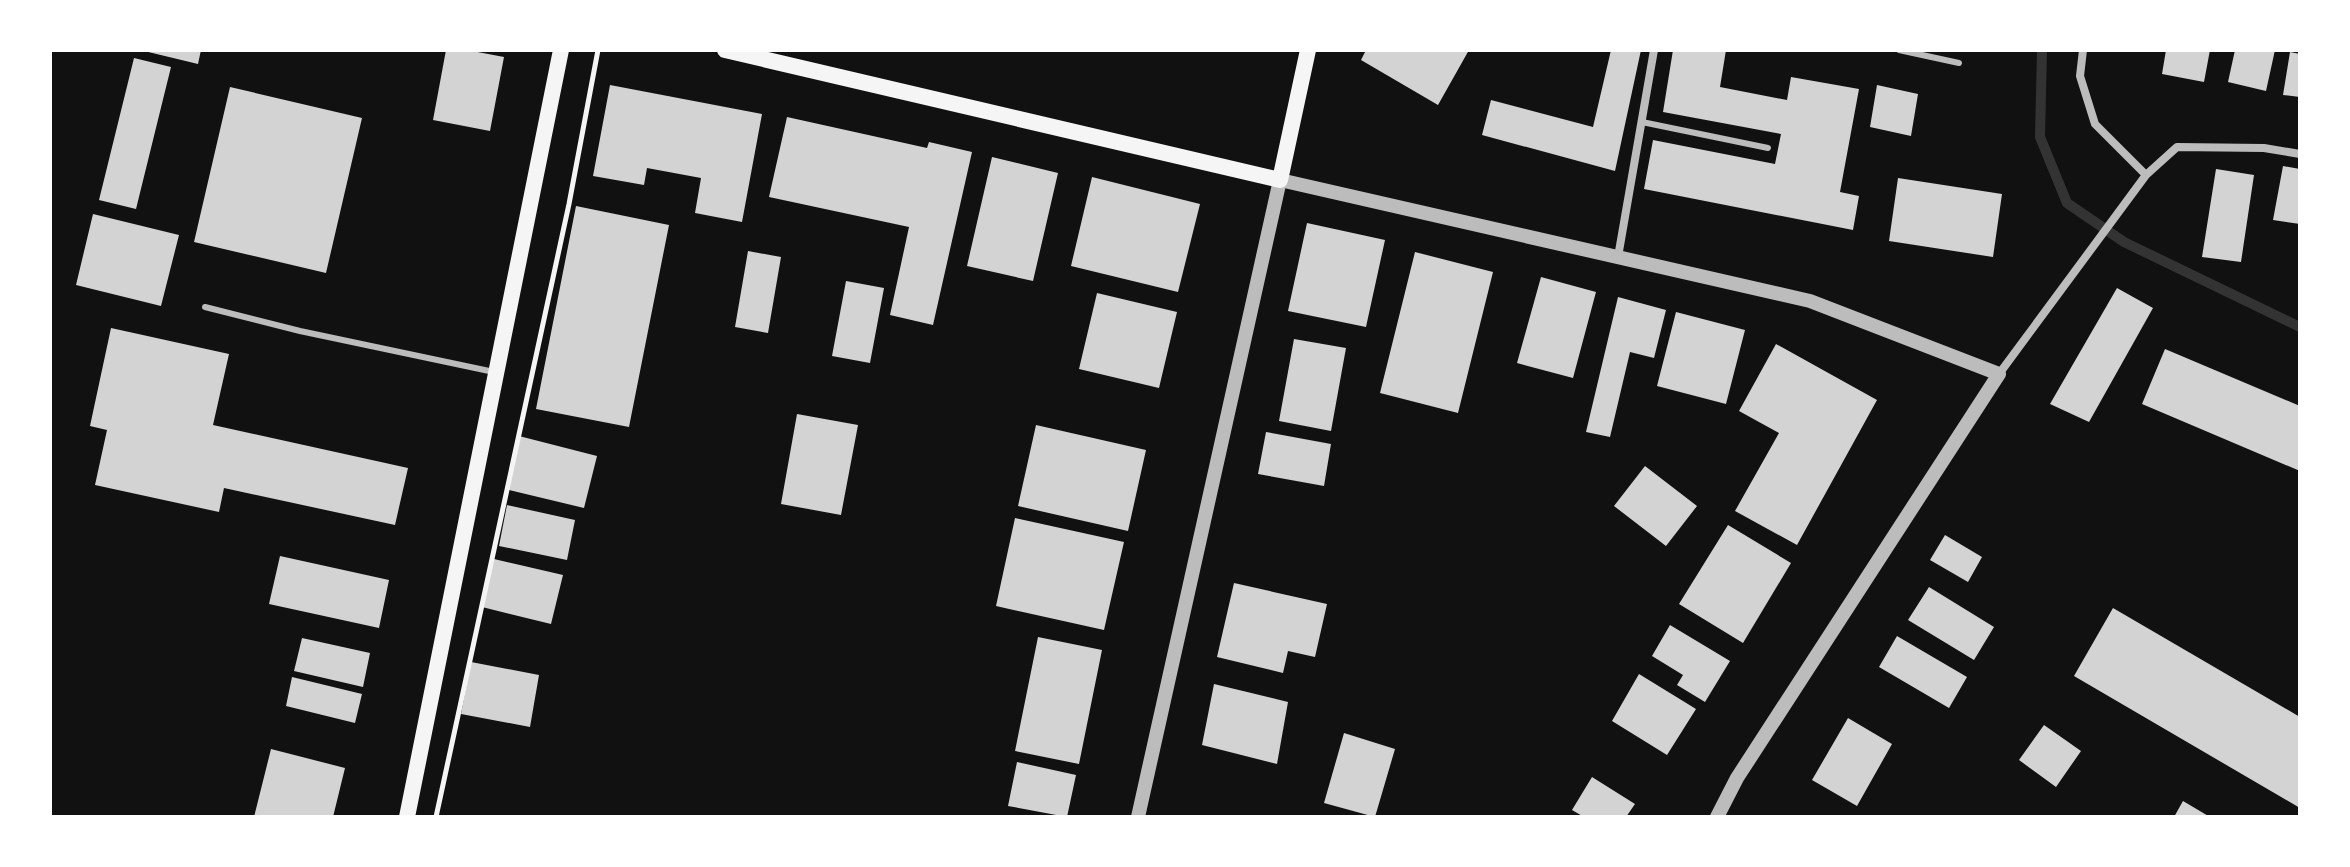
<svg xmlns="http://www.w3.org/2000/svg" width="2350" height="867" viewBox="0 0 2350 867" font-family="'Sofia Sans Condensed',sans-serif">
	<rect width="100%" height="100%" fill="#111"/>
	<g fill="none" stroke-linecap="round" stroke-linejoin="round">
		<!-- stream -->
		<path stroke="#333" stroke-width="10" d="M 2042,50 L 2040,137 L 2067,203 L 2124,242 L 2300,327"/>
	</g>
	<!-- building -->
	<path fill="#d3d3d3" d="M 140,50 L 201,50 L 198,64 Z
		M 446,50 L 467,50 L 504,57 L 490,131 L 433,120 Z
		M 1366,50 L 1469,50 L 1438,105 L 1361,60 Z
		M 1611,50 L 1641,50 L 1615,171 L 1482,135 L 1491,100 L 1593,127 Z
		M 1673,50 L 1726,50 L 1720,87 L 1787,100 L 1791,77 L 1859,89 L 1840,192 L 1859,196 L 1853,230 L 1644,189 L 1653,140 L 1775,164 L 1781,134 L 1663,112 Z
		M 2166,50 L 2210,50 L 2204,82 L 2162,74 Z
		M 2235,50 L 2275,50 L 2266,91 L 2228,82 Z
		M 2290,52 L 2300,54 L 2300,97 L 2283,95 Z
		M 134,58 L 171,67 L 136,209 L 99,200 Z
		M 610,85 L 762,114 L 742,222 L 695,213 L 701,178 L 647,168 L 644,185 L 593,176 Z
		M 1877,85 L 1918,94 L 1911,136 L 1870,127 Z
		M 230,87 L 362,118 L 326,273 L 194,242 Z
		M 787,117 L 927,148 L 929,142 L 972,152 L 933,325 L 890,315 L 909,227 L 769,197 Z
		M 992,157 L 1058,173 L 1033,281 L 967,266 Z
		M 2283,166 L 2300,169 L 2300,224 L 2273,220 Z
		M 2216,169 L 2254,175 L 2241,262 L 2202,257 Z
		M 1092,177 L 1200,204 L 1178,292 L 1071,266 Z
		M 1898,178 L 2002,194 L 1993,257 L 1889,241 Z
		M 576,206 L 669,225 L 629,427 L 536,409 Z
		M 93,214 L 179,235 L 161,306 L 76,285 Z
		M 1307,223 L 1385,240 L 1366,327 L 1288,311 Z
		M 748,251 L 781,257 L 768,333 L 735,327 Z
		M 1415,252 L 1493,272 L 1458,413 L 1380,393 Z
		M 1541,277 L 1596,292 L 1573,378 L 1517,363 Z
		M 846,281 L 884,288 L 870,363 L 832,356 Z
		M 2117,288 L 2153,308 L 2089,422 L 2050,404 Z
		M 1097,293 L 1177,312 L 1159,388 L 1079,369 Z
		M 1618,297 L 1666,310 L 1654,358 L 1630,352 L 1610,437 L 1586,432 Z
		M 1676,312 L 1745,330 L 1726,404 L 1657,386 Z
		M 111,328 L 229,354 L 213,425 L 408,468 L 395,525 L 224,488 L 219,512 L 95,485 L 107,430 L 90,426 Z
		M 1294,339 L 1346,348 L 1331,431 L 1279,421 Z
		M 1776,344 L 1877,400 L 1797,545 L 1735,511 L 1779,433 L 1739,411 Z
		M 2165,349 L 2300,406 L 2300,471 L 2142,404 Z
		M 797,414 L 858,425 L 841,515 L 781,504 Z
		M 1036,425 L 1146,450 L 1128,531 L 1018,506 Z
		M 1266,432 L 1331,444 L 1324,486 L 1258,474 Z
		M 519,436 L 597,456 L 584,508 L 505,489 Z
		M 1645,466 L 1697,506 L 1666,546 L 1614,506 Z
		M 507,505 L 575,520 L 567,560 L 499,546 Z
		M 1015,518 L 1124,542 L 1104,630 L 996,606 Z
		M 1728,525 L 1791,563 L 1743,643 L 1679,604 Z
		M 1945,535 L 1982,557 L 1968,582 L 1930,560 Z
		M 280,556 L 389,580 L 379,628 L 269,604 Z
		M 494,559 L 563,575 L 551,624 L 482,607 Z
		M 1234,583 L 1327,604 L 1315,657 L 1288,651 L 1283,673 L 1217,657 Z
		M 1929,587 L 1994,627 L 1974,660 L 1908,620 Z
		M 2113,608 L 2300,717 L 2300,808 L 2074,676 Z
		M 1670,625 L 1730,661 L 1705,702 L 1677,685 L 1683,675 L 1652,656 Z
		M 1897,636 L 1967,677 L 1949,708 L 1879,667 Z
		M 1038,637 L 1102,650 L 1079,764 L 1015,751 Z
		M 302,638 L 370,653 L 363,687 L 294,671 Z
		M 471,662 L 539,675 L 530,727 L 461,714 Z
		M 1639,674 L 1696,709 L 1667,755 L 1612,721 Z
		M 292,677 L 362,694 L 355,723 L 286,706 Z
		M 1214,684 L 1288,702 L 1277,764 L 1202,745 Z
		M 1848,718 L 1892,744 L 1857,806 L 1812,780 Z
		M 2044,725 L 2081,751 L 2056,787 L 2019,760 Z
		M 1344,733 L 1395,749 L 1375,817 L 1324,803 Z
		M 271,749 L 345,768 L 333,817 L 254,817 Z
		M 1017,762 L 1076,775 L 1067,817 L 1008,806 Z
		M 1592,777 L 1635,804 L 1626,817 L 1584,817 L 1572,810 Z
		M 2183,801 L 2210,817 L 2174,817 Z"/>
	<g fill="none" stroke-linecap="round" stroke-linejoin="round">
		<!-- path -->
		<path stroke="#f5f5f5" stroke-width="5" d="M 436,817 L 569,204 L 598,50"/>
		<!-- service -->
		<path stroke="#bcbcbc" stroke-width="6" d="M 1899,50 L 1959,63
			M 1642,122 L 1768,148
			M 205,307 L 300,331 L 494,372"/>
		<!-- minor -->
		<path stroke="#bcbcbc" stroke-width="8" d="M 2083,50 L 2080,76 L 2095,124 L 2146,175
			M 1618,257 L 1654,50
			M 1999,374 L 2146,175 L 2177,147 L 2264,148 L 2300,154"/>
		<!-- tertiary -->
		<path stroke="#bcbcbc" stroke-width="14" d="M 1138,817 L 1280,180 L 1810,301 L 1999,374 L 1737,778 L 1717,817"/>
		<!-- secondary -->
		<path stroke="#f5f5f5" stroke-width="16" d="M 725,50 L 1280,180 L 1308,50
			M 407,817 L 561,50"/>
	</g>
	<!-- border -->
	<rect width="2350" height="867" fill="none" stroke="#ffffff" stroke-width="104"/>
</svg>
